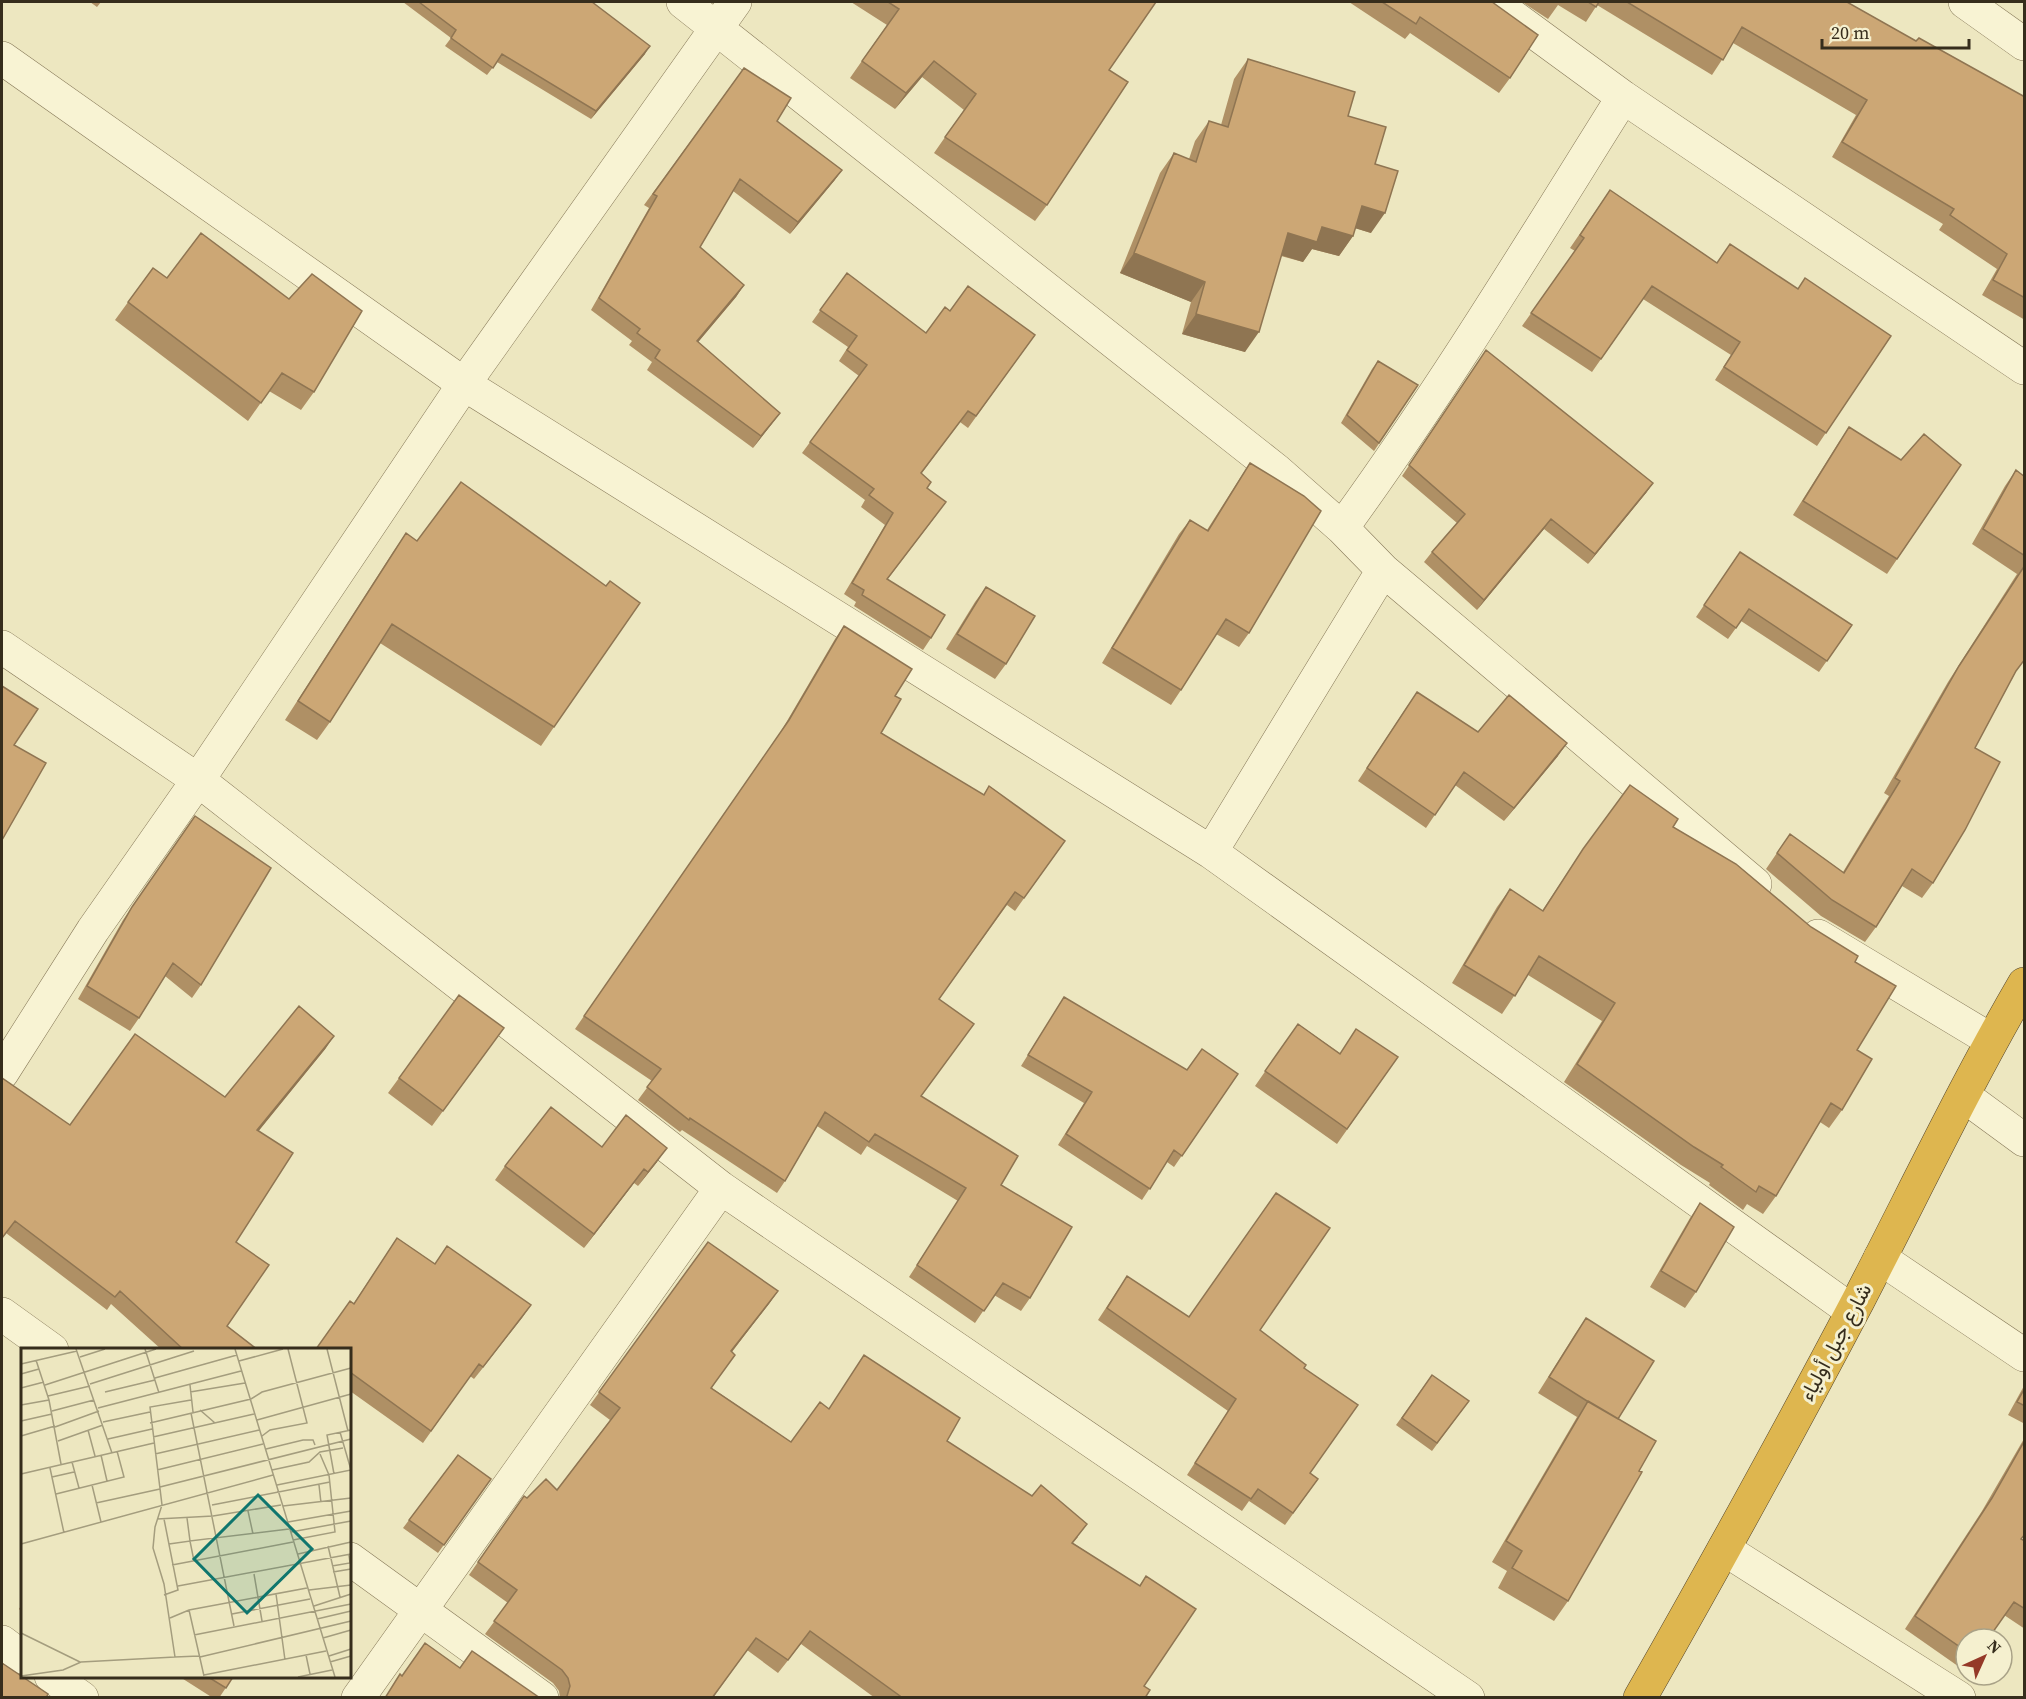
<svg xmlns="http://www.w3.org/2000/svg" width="2026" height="1699" viewBox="0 0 2026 1699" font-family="'Source Serif 4',Vazirmatn,serif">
	<rect width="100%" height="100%" fill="#ede7c0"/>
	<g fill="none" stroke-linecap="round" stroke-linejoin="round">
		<defs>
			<path id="street" d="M 683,2 L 1276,470 L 1342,528 L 1383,570 L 1755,884
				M 1493,2 L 1623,97 L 2024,368
				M 1965,2 L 2024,44
				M 2,58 L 464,384 L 1211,852 L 1852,1311
				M 1342,528 C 1443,389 1532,242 1623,97
				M 2,647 L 198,780 L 721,1188 L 1468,1698
				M 1211,852 L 1383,570
				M 1818,936 L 1991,1040
				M 2,1073 L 93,930 L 198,780 L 464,384 L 735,2
				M 1964,1096 L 2024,1140
				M 1880,1258 L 2024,1355
				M 2,1314 L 52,1350
				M 1724,1549 L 1959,1698
				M 350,1559 L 542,1698
				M 2,1642 L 22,1657
				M 51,1676 L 82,1698
				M 358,1698 L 721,1188"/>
			<path id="highway" d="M 1640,1698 C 1715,1566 1788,1434 1858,1301 C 1913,1195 1964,1087 2024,984"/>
		</defs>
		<!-- street casing -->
		<use href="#street" stroke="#867858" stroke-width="34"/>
		<!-- highway casing -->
		<use href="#highway" stroke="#54452c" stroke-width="34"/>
		<!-- street -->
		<use href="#street" stroke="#f8f3d3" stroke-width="33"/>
		<!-- highway -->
		<use href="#highway" stroke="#deb64f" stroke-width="33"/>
	</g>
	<!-- wall -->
	<path fill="#af9065" d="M 90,2 L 101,2 L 97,7 Z
		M 403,2 L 592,2 L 645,54 L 591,119 L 497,62 L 487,75 L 445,46 L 451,38 Z
		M 851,2 L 1156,2 L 1109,70 L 1047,205 L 1035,221 L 934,153 L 964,110 L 922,77 L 895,109 L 850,78 L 887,25 Z
		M 1349,2 L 1492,2 L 1510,78 L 1499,93 L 1410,33 L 1405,39 Z
		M 1522,2 L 1847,2 L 1916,41 L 2025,97 L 2025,320 L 1982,295 L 1997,269 L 1939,230 L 1943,224 L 1832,157 L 1856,115 L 1733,43 L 1712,75 L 1597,5 L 1586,22 L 1558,5 L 1548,19 Z
		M 1248,59 L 1348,116 L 1375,164 L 1371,233 L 1355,228 L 1353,236 L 1339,256 L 1312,249 L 1303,262 L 1281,256 L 1245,352 L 1182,334 L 1191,302 L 1120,273 L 1160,173 L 1174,153 L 1189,159 L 1195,141 L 1209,121 L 1221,125 L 1234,79 Z
		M 744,68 L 777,121 L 842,170 L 834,181 L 790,234 L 733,191 L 700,247 L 744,285 L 736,297 L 698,342 L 780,413 L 753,448 L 647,370 L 652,362 L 629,345 L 632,341 L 591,310 L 649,208 L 644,205 Z
		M 1610,190 L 1717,263 L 1797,289 L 1891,336 L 1817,446 L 1715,380 L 1731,355 L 1643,299 L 1592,372 L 1522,326 L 1575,251 L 1570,248 Z
		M 153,268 L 314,392 L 301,410 L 269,391 L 248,421 L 115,320 Z
		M 847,273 L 926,333 L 950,311 L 1035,335 L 968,428 L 960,422 L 921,474 L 938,513 L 887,580 L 931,638 L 923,650 L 854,606 L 856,602 L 844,594 L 885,525 L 861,507 L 865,500 L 802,453 L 859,376 L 839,361 L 848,347 L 812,322 Z
		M 1486,350 L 1653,483 L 1646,493 L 1588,564 L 1544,529 L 1477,610 L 1424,562 L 1432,552 L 1457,523 L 1402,476 Z
		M 1378,361 L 1418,385 L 1374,451 L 1341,423 L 1372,369 Z
		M 1849,427 L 1901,460 L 1961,465 L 1887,574 L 1793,515 L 1839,442 Z
		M 1250,463 L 1249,633 L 1239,647 L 1216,634 L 1181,690 L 1171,705 L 1102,663 L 1179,534 L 1190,520 L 1207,530 L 1240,478 Z
		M 2016,470 L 2025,477 L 2025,659 L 2016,671 L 1975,748 L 1933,883 L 1922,898 L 1902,886 L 1876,927 L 1865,942 L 1821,916 L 1766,869 L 1790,834 L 1843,872 L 1889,796 L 1884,793 L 1948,682 L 2017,574 L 1972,544 L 2005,486 Z
		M 406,533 L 554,727 L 541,746 L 380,643 L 330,722 L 317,740 L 285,720 L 393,552 Z
		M 1740,552 L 1852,625 L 1819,672 L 1741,621 L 1728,639 L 1696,617 Z
		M 986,587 L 1006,664 L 995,679 L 946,649 L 975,602 Z
		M 844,626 L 895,696 L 881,733 L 983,795 L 989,786 L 1065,841 L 1015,911 L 1007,905 L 939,999 L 921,1097 L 1001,1185 L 1030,1298 L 1021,1311 L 994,1295 L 975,1323 L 909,1277 L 958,1201 L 867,1146 L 861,1155 L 817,1126 L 785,1181 L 777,1193 L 682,1130 L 680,1132 L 638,1100 L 652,1081 L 575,1029 L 780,733 L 835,639 Z
		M 1408,705 L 1478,732 L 1558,756 L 1504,821 L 1455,785 L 1426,828 L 1358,781 Z
		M 195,816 L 201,985 L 192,998 L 165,976 L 139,1018 L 130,1031 L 78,999 L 123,920 Z
		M 1673,827 L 1811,927 L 1855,962 L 1857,1050 L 1842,1110 L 1829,1128 L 1820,1122 L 1776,1196 L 1763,1214 L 1747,1204 L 1743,1210 L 1709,1185 L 1710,1183 L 1681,1165 L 1564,1082 L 1602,1021 L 1528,975 L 1502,1014 L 1452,983 L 1497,907 L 1510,889 L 1542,911 L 1583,849 Z
		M 1064,997 L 1187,1070 L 1238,1074 L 1174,1167 L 1167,1162 L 1142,1200 L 1058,1145 L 1084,1103 L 1021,1066 Z
		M 1298,1024 L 1340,1053 L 1398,1057 L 1337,1144 L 1255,1086 Z
		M 493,1043 L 432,1126 L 388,1093 L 399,1078 Z
		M 326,1048 L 258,1131 L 236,1242 L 227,1326 L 258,1350 L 162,1350 L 111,1304 L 107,1310 L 6,1233 L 2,1239 L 2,1078 L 70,1125 L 225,1097 Z
		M 602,1147 L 657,1162 L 638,1186 L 634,1183 L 584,1248 L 495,1180 L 505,1166 Z
		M 1700,1203 L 1696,1292 L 1685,1308 L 1650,1287 L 1690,1218 Z
		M 397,1238 L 435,1264 L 531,1305 L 474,1379 L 470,1376 L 423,1443 L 350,1391 L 350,1350 L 316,1350 L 350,1301 L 354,1303 Z
		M 708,1242 L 778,1291 L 732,1352 L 712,1388 L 791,1442 L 829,1408 L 947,1441 L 1078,1537 L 1073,1543 L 1139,1586 L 1146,1576 L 1144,1686 L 1145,1698 L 875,1698 L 801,1644 L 778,1673 L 747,1650 L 713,1698 L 560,1698 L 559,1691 L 553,1683 L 485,1634 L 508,1603 L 469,1575 L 524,1496 L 527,1498 L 557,1490 L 610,1420 L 590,1405 Z
		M 1119,1288 L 1189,1317 L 1260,1330 L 1304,1368 L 1310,1473 L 1318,1479 L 1285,1525 L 1249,1501 L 1242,1511 L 1187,1475 L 1228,1411 L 1098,1320 Z
		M 1586,1318 L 1618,1419 L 1639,1471 L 1568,1601 L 1554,1621 L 1498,1588 L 1507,1571 L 1492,1562 L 1577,1417 L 1538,1393 L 1575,1334 Z
		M 1432,1375 L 1469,1401 L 1432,1451 L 1396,1425 Z
		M 2025,1384 L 2025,1424 L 2008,1415 Z
		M 2025,1437 L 2025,1534 L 2021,1539 L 2025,1541 L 2025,1629 L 2004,1615 L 1966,1639 L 1965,1671 L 1905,1629 L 1982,1511 Z
		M 458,1455 L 491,1479 L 438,1553 L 403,1528 Z
		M 22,1604 L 22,1612 L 19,1609 Z
		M 180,1677 L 233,1677 L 219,1698 L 213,1698 Z"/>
	<!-- shaded-wall -->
	<path fill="#8f7552" d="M 650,46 L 645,54 L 591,119 L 596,111 Z
		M 934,61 L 922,77 L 895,109 L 906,93 Z
		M 842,170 L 834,181 L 790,234 L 798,222 Z
		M 1362,206 L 1385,213 L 1371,233 L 1348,226 Z
		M 1322,227 L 1353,236 L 1339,256 L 1312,249 L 1303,262 L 1274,253 L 1288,233 Z
		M 1134,253 L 1205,282 L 1191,302 L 1120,273 Z
		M 744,285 L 736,297 L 689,353 L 697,341 Z
		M 1196,314 L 1259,332 L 1245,352 L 1182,334 Z
		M 780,413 L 771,425 L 753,448 L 761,436 Z
		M 1653,483 L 1646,493 L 1588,564 L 1595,554 Z
		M 1551,519 L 1544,529 L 1477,610 L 1484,600 Z
		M 1567,743 L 1558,756 L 1504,821 L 1514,808 Z
		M 334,1036 L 326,1048 L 249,1143 L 257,1130 Z
		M 667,1148 L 657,1162 L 638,1186 L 648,1172 Z
		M 644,1169 L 634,1183 L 584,1248 L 594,1234 Z
		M 778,1291 L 769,1304 L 722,1364 L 731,1351 Z
		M 531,1305 L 522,1318 L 474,1379 L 483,1367 Z"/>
	<!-- building -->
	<path fill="#cca775" stroke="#8f7552" stroke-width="1.5" d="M 419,2 L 592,2 L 650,46 L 596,111 L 502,54 L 493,68 L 451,38 L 456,30 Z
		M 888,2 L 1156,2 L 1109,70 L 1128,82 L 1047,205 L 945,137 L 976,94 L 934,61 L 906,93 L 862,61 L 899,9 Z
		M 1382,2 L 1492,2 L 1538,35 L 1510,78 L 1420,17 L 1416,24 Z
		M 1588,2 L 1599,2 L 1596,7 Z
		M 1627,2 L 1847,2 L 1916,41 L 1919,38 L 2025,97 L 2025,298 L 1993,280 L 2007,254 L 1950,215 L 1954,209 L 1842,142 L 1867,100 L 1742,27 L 1723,60 Z
		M 1248,59 L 1355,92 L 1348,116 L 1386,127 L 1375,164 L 1398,171 L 1385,213 L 1362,206 L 1353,236 L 1322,227 L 1317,242 L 1288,233 L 1259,332 L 1196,314 L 1205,282 L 1134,253 L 1174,153 L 1196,162 L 1209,121 L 1228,127 Z
		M 744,68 L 791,98 L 777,121 L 842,170 L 798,222 L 740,179 L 700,247 L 744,285 L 697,341 L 780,413 L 761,436 L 655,358 L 660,350 L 637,333 L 640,329 L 599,298 L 657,196 L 653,194 Z
		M 1610,190 L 1717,263 L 1730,244 L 1798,289 L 1805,278 L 1891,336 L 1826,433 L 1724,367 L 1740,342 L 1652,286 L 1601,359 L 1531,313 L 1584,238 L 1580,235 Z
		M 201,233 L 289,299 L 312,274 L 362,311 L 314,392 L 282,373 L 261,403 L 128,302 L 153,268 L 167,278 Z
		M 847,273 L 926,333 L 945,307 L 950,311 L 968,286 L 1035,335 L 976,416 L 968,411 L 921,473 L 931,482 L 927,488 L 946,502 L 887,579 L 945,615 L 931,638 L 862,595 L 864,590 L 852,583 L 893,513 L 869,495 L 874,489 L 810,442 L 867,365 L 847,350 L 857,336 L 820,310 Z
		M 1486,350 L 1653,483 L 1595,554 L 1551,519 L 1484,600 L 1432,552 L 1465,514 L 1409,465 Z
		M 1378,361 L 1418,385 L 1379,443 L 1347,415 Z
		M 1849,427 L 1901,460 L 1924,434 L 1961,465 L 1897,559 L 1803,501 Z
		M 1250,463 L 1304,496 L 1321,511 L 1249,633 L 1226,619 L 1181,690 L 1112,648 L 1190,520 L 1208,531 Z
		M 2016,470 L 2025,477 L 2025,556 L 1983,529 Z
		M 461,482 L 606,586 L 610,581 L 640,603 L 554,727 L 392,624 L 330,722 L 298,701 L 406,533 L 417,541 Z
		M 1740,552 L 1852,625 L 1827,661 L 1749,609 L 1736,628 L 1704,605 Z
		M 2025,565 L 2025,659 L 2016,671 L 1975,748 L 2000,762 L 1965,830 L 1933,883 L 1912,869 L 1876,927 L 1832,900 L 1777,853 L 1790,834 L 1844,873 L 1900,781 L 1895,778 L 1959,666 Z
		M 986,587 L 1035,616 L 1006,664 L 957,634 Z
		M 844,626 L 912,669 L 895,696 L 901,699 L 881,733 L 984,795 L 989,786 L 1065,841 L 1024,898 L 1015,892 L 939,999 L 974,1024 L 921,1096 L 1018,1156 L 1001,1185 L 1072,1227 L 1030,1298 L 1003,1283 L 984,1311 L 917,1265 L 966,1188 L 875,1134 L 869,1142 L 825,1112 L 785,1181 L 690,1118 L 689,1120 L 647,1087 L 661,1069 L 584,1016 L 789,720 Z
		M 2,686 L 38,709 L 14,745 L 46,763 L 2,840 Z
		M 1417,692 L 1478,732 L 1509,695 L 1567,743 L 1514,808 L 1464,772 L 1435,815 L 1367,768 Z
		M 1630,785 L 1678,819 L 1673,827 L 1736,864 L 1811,927 L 1858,956 L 1855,962 L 1896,986 L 1857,1050 L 1872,1059 L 1842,1110 L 1831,1103 L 1776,1196 L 1759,1186 L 1756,1192 L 1721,1167 L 1723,1165 L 1694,1147 L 1577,1064 L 1615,1003 L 1539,956 L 1515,996 L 1464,965 L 1510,889 L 1543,911 L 1583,849 Z
		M 195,816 L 271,868 L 201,985 L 173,963 L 139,1018 L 87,986 L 132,907 Z
		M 459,995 L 504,1028 L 443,1111 L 399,1078 Z
		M 1064,997 L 1187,1070 L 1202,1049 L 1238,1074 L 1182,1156 L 1174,1150 L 1150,1189 L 1066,1134 L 1092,1092 L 1028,1055 Z
		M 299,1006 L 334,1036 L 257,1130 L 293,1153 L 236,1242 L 269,1265 L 227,1326 L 258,1350 L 184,1350 L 120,1291 L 115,1297 L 15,1221 L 2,1238 L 2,1078 L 70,1125 L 135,1034 L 225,1097 Z
		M 1298,1024 L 1340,1054 L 1356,1029 L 1398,1057 L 1347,1129 L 1265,1071 Z
		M 551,1107 L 602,1147 L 626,1115 L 667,1148 L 648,1172 L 644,1169 L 594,1234 L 505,1166 Z
		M 1276,1193 L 1330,1228 L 1260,1330 L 1306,1365 L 1304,1368 L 1358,1405 L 1310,1473 L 1318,1479 L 1293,1513 L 1258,1489 L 1251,1499 L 1195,1463 L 1236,1399 L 1107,1308 L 1127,1276 L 1189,1317 Z
		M 1700,1203 L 1734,1227 L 1696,1292 L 1661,1271 Z
		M 397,1238 L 435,1264 L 447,1246 L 531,1305 L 483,1367 L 479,1364 L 431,1431 L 350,1372 L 350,1350 L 316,1349 L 350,1301 L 354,1304 Z
		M 708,1242 L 778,1291 L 731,1351 L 735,1355 L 711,1388 L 791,1442 L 820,1402 L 829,1409 L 864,1355 L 960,1418 L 947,1441 L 1032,1496 L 1041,1485 L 1087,1524 L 1072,1543 L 1140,1586 L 1146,1576 L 1196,1609 L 1144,1686 L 1150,1690 L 1145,1698 L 899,1698 L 900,1696 L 810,1631 L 788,1660 L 756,1638 L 712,1698 L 564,1698 L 567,1696 L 570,1686 L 568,1678 L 562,1670 L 494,1621 L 517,1590 L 478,1562 L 524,1496 L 527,1498 L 546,1479 L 557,1490 L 620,1408 L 599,1392 Z
		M 1586,1318 L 1654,1361 L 1618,1419 L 1587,1401 L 1549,1377 Z
		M 1432,1375 L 1469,1401 L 1437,1443 L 1402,1418 Z
		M 2025,1388 L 2025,1406 L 2017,1402 Z
		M 1588,1401 L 1656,1441 L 1639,1471 L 1642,1472 L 1568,1601 L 1512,1568 L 1522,1551 L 1506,1541 Z
		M 2025,1440 L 2025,1534 L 2021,1539 L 2025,1541 L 2025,1609 L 2014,1602 L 1988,1639 L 1966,1639 L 1966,1651 L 1915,1616 L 1992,1498 Z
		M 458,1455 L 491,1479 L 444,1545 L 409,1520 Z
		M 425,1643 L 460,1668 L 472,1651 L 540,1698 L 385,1698 L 400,1674 L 402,1676 Z
		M 2,1663 L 48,1694 L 46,1698 L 2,1698 Z
		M 208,1677 L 233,1677 L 226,1688 Z"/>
	<g text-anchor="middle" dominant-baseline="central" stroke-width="6" stroke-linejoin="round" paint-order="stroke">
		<!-- street labels -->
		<g font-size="21" fill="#362d1c" stroke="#f5f0cf">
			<text transform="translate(1835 1342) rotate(-62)">شارع جبل أولياء</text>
		</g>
	</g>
	<!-- overview -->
	<g transform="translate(21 1348)">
		<rect width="330" height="330" fill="#ede7c0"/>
		<path fill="none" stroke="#a49d7e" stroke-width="1.5" d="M 55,1 L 91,105M 124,1 L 138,45M 214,1 L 314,329M 306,1 L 327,83M 59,9 L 84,1M 15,12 L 28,52 L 40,116M 218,13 L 262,1M 0,16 L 56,3M 0,26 L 18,21M 134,30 L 216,7M 69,36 L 173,3M 24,37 L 135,1M 169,37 L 172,64M 0,40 L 23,34M 84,44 L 134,32M 169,44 L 224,35M 27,48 L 69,38M 170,52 L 129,59 L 141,157 L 134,179 L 132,200 L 143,236 L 154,309 L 178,308M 0,57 L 28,52M 77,60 L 220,23M 179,62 L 194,75M 31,63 L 73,52M 170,65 L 213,278M 236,72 L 330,46M 0,73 L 31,66M 82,74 L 129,64M 129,75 L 230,51 L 241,44 L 330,20M 34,79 L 78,63M 67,82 L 74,108M 0,88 L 34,78M 241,88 L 249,82 L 286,75 L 267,1M 132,89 L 233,66M 87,91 L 131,81M 37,93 L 82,77M 245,101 L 282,92 L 292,92 L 294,97M 134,106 L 238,82M 299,106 L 308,127M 80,107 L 86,133M 51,114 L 58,140M 29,120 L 43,185M 136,122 L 242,96M 251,122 L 288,114 L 299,104 L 322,100M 0,126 L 133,95M 313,126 L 306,87 L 330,82M 31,129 L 53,124M 71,137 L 80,174M 256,137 L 330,122 L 319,84M 298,137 L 300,155M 139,139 L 330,91M 35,146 L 103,129 L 96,103M 75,155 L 139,141M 191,157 L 309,134M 262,158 L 330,150M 227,163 L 232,186M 166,170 L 169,193 L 268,181M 136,171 L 192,168 L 260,157M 267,174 L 330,163M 270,184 L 330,173M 272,192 L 314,184 L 308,127M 0,196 L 252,127M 148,196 L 169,193 L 173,213M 307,198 L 319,249M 277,206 L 330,194M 151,217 L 272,194M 311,218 L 329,215 L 328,207M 312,224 L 330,221M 233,226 L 241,273M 157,238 L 330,206M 288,242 L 330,237M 255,246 L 264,312M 143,247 L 157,242 L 143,171M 293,258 L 330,246M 168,262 L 183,328M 211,266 L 289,251M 149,270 L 168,262 L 286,240M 296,271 L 330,263M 0,285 L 59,314M 173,287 L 330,256M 302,290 L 330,282M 285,307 L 289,326M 308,308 L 330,301M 179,309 L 330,273M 309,314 L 330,308M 183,327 L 305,303M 0,328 L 42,322 L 60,314 L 154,309M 277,329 L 311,322"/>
		<path fill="#0f766e" fill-opacity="0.15" stroke="#0f766e" stroke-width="3" d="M 237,147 L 291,201 L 226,265 L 173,211 Z"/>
		<rect width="330" height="330" fill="none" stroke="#362d1c" stroke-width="3"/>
	</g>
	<!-- border -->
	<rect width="2026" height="1699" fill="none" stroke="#362d1c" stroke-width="6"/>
	<!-- north arrow -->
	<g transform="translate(1984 1657) rotate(45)"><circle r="28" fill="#f5f0cf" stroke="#a9a287" stroke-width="1.5"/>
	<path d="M0-4.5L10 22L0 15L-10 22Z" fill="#953928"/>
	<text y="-9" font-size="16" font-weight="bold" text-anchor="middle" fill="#362d1c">N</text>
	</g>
	<!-- scale -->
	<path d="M1822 39v9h147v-9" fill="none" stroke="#362d1c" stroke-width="3"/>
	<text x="1831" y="39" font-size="18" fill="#362d1c" stroke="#f5f0cf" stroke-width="4.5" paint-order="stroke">20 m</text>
</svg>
